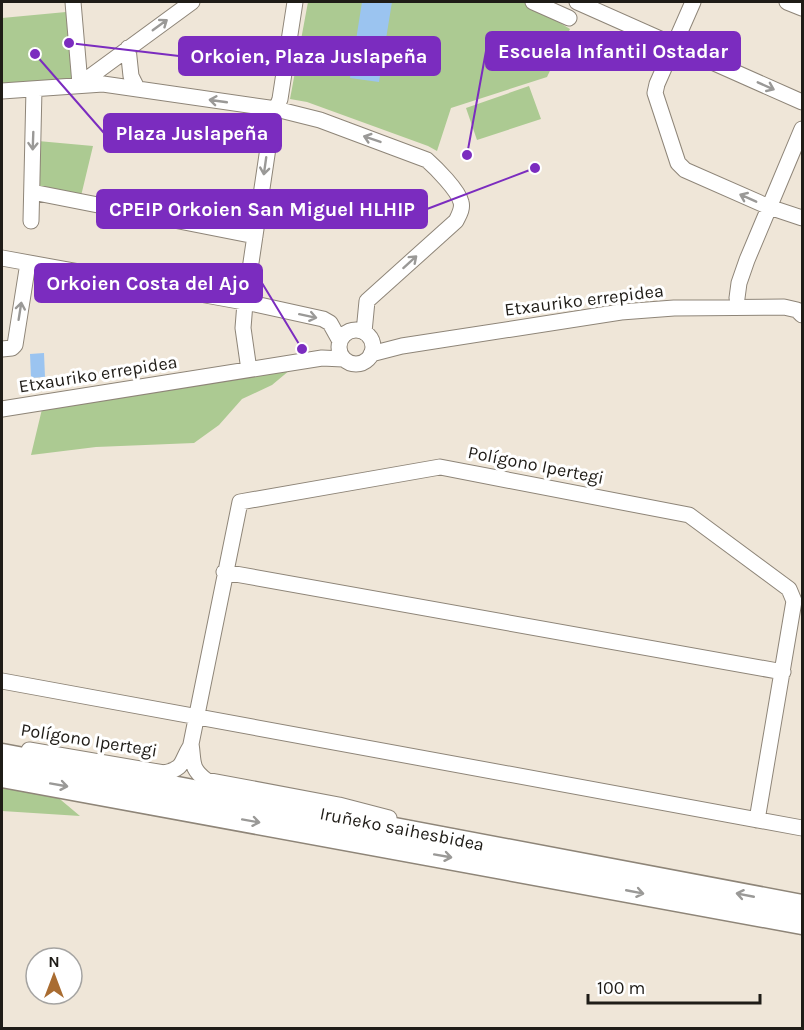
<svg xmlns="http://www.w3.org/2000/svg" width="804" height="1030" viewBox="0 0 804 1030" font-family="Karla,sans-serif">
	<rect width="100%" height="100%" fill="#efe6d8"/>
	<!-- green -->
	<path fill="#acca92" d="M 308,2 L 526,2 L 570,29 L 547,77 L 451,108 L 437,151 L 428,146 L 307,102 L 290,99 Z
		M 66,12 L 72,82 L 2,88 L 2,18 Z
		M 529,86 L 541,119 L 477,140 L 466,108 Z
		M 38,141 L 93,146 L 81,196 L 40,188 L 37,183 Z
		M 290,370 L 272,385 L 242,399 L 219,425 L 194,443 L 96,447 L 31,455 L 43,405 Z
		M 2,787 L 55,795 L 80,816 L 2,811 Z"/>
	<!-- water -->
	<path fill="#9bc4f0" d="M 362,2 L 392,2 L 379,82 L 350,78 Z
		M 44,353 L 45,377 L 31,378 L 30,354 Z"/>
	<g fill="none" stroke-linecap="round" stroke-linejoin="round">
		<defs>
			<path id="minor" d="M 73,2 L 80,84
				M 533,2 L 569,18
				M 577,2 L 802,102
				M 693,2 L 657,84 L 655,93 L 678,163 L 685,170 L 769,207 L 802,218
				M 787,2 L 802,8
				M 128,48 L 131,76 L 137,88
				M 80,84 L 192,2
				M 2,91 L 103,84 L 276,109 L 320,120 L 427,160 C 436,168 458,190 461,202 C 463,209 459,215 456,221 L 367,301 L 364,332
				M 32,192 L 255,236
				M 31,221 L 34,89
				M 2,258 L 255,304 L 323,319 L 330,323 L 340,341
				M 737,298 L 739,283 L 747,260 L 802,129
				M339 347a17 17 0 1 1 34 0a17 17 0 1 1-34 0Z
				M 2,349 L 12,348 L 15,345 L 28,263
				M 371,354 L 402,346 L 621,312 L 674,308 L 784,307 L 797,310 L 802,315
				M 248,363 L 243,328 L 245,303 L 272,121 L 280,99 L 295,2
				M 2,409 L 322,358 L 343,359
				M 224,572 L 783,672
				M 2,681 L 802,828
				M 29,750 L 164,773 C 185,768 180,763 190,747
				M 389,818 L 339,805 L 206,780 C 190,768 194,762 191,744 L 240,502 L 440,467 L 689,515 L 789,589 L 794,601 L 757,820"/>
			<path id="highway" d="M 2,755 L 802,906
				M 2,776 L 802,923"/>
		</defs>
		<!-- minor casing -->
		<use href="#minor" stroke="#8e8578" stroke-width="17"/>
		<!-- highway casing -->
		<use href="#highway" stroke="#8e8578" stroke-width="25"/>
		<!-- minor -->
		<use href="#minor" stroke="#fff" stroke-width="15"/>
		<!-- highway -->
		<use href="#highway" stroke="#fff" stroke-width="22"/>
	</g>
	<!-- one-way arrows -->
	<defs><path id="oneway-shaft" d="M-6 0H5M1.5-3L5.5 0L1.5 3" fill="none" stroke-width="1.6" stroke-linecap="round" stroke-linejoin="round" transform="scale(1.5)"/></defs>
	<g stroke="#9a9997">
		<use href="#oneway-shaft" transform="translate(160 25) rotate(-36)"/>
		<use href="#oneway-shaft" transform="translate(766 86) rotate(24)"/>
		<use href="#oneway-shaft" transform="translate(218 101) rotate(-172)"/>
		<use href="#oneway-shaft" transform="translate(372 139) rotate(-161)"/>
		<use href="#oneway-shaft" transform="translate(33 141) rotate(92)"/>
		<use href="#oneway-shaft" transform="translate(265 166) rotate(98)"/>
		<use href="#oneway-shaft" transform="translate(748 198) rotate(-156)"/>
		<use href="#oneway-shaft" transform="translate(410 262) rotate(-42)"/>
		<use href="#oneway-shaft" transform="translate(20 311) rotate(-81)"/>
		<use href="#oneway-shaft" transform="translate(308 316) rotate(12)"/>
		<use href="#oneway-shaft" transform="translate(59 785) rotate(10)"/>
		<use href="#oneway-shaft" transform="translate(251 821) rotate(10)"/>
		<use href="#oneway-shaft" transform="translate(443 856) rotate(10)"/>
		<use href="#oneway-shaft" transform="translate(635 892) rotate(11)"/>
		<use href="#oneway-shaft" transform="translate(745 895) rotate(-169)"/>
	</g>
	<g text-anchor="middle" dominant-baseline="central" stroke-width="6" stroke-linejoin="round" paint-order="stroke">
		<!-- street labels -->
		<g font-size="18" fill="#1f1c17" stroke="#fff">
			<text transform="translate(584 300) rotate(-7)">Etxauriko errepidea</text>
			<text transform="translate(98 374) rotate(-9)">Etxauriko errepidea</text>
			<text transform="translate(536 465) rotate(11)">Polígono Ipertegi</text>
			<text transform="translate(89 740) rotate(9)">Polígono Ipertegi</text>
			<text transform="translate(402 829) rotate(11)">Iruñeko saihesbidea</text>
		</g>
	</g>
	<!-- callouts -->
	<path fill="none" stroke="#7b2cbf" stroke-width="2" d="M467 155L486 51M69 43L179 56M35 54L104 133M535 168L427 209M302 349L262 283"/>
	<g fill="#7b2cbf" stroke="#fff" stroke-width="2">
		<circle cx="467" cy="155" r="6"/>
		<circle cx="69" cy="43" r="6"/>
		<circle cx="35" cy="54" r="6"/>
		<circle cx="535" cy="168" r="6"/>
		<circle cx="302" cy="349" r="6"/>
	</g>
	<g fill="#7b2cbf" stroke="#7b2cbf" stroke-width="2">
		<rect x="486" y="32" width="254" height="38" rx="6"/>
		<rect x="179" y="37" width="261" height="38" rx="6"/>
		<rect x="104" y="114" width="177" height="38" rx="6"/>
		<rect x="97" y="190" width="330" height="38" rx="6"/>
		<rect x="35" y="264" width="227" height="38" rx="6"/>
	</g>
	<g font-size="20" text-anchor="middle" font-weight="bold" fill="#fff">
		<text x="613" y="58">Escuela Infantil Ostadar</text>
		<text x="309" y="63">Orkoien, Plaza Juslapeña</text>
		<text x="192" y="140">Plaza Juslapeña</text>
		<text x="262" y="216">CPEIP Orkoien San Miguel HLHIP</text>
		<text x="148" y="290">Orkoien Costa del Ajo</text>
	</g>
	<!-- border -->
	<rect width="804" height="1030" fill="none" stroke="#1f1c17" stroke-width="6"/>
	<!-- north arrow -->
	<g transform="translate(54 976)"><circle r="28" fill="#ffffff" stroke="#a5a4a2" stroke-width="1.5"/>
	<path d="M0-4.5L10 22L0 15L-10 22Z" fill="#a96c31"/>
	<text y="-9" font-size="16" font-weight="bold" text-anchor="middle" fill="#1f1c17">N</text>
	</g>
	<!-- scale -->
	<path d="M588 994v9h172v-9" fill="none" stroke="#1f1c17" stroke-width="3"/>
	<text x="597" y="994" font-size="18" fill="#1f1c17" stroke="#ffffff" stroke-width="4.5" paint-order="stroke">100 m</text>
</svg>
